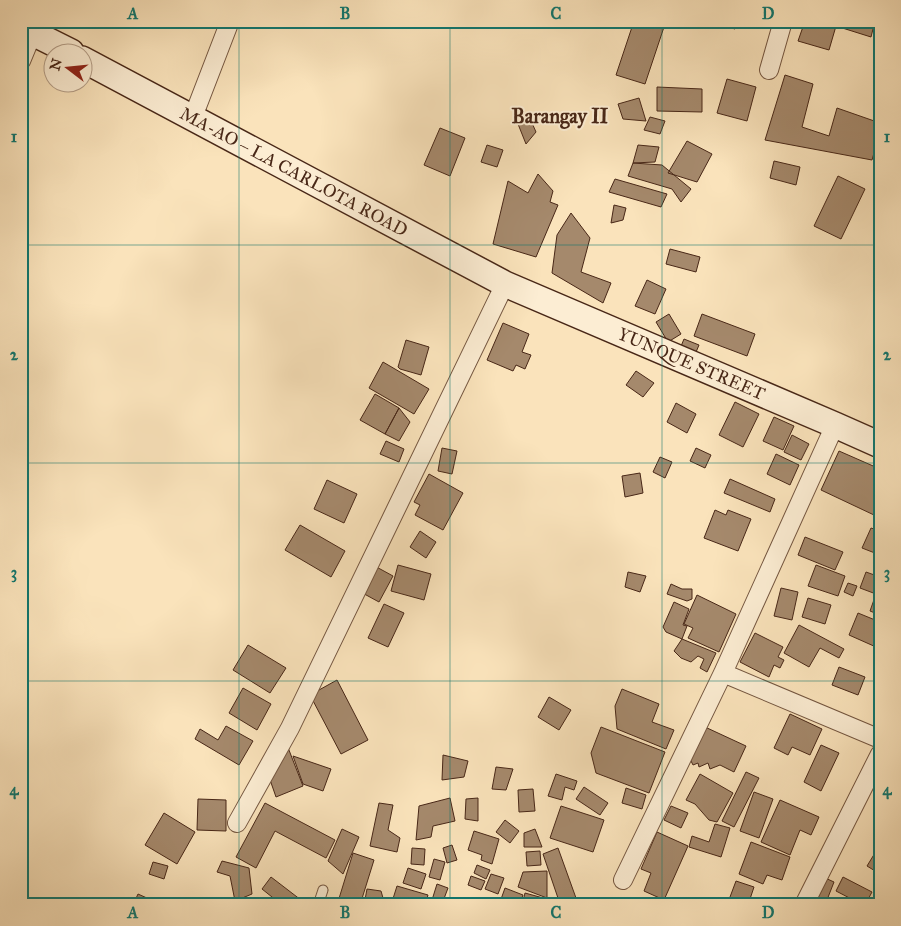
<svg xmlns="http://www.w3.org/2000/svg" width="901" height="926" viewBox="0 0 901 926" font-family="'IM FELL Great Primer',serif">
	<rect width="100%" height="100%" fill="#fae3bb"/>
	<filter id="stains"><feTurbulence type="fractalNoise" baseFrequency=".004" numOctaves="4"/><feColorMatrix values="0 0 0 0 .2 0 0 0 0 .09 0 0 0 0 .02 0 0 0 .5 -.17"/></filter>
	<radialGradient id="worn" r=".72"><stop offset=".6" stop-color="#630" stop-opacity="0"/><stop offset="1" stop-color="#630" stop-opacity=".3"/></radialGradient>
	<!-- building -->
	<path fill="#a5896c" stroke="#482717" d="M 634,21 L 658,21 L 665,24 L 645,84 L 616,75 Z
		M 719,21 L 737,21 L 735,29 L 718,24 Z
		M 805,21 L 875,21 L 871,37 L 836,26 L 829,50 L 798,41 Z
		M 785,75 L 813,84 L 802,127 L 829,136 L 837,108 L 880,123 L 880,132 L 872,160 L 765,140 Z
		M 727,79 L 756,87 L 747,121 L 717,113 Z
		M 657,87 L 702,89 L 702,112 L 657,111 Z
		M 639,98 L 646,121 L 623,119 L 618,104 Z
		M 528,114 L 536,132 L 526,144 L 518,124 Z
		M 650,117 L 665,121 L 660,134 L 644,130 Z
		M 440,128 L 465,138 L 450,176 L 424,165 Z
		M 687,141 L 712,154 L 697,182 L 668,173 Z
		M 487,145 L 503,150 L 497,167 L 481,162 Z
		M 638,145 L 659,147 L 655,162 L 633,163 Z
		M 774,161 L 800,167 L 796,185 L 770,178 Z
		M 633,163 L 662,165 L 691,189 L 681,202 L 672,189 L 628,176 Z
		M 538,174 L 553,191 L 550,202 L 558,205 L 536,257 L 493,244 L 508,181 L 528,193 Z
		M 838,176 L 865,189 L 841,239 L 814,226 Z
		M 615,179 L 667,194 L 661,207 L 609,192 Z
		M 614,205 L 626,208 L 623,220 L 611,223 Z
		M 571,213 L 590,238 L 581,272 L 611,283 L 603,303 L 552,273 L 557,235 Z
		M 670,249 L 700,257 L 696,272 L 666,264 Z
		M 647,280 L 666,289 L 655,314 L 635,306 Z
		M 669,314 L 681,334 L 668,342 L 656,322 Z
		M 702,314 L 755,334 L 747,356 L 694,336 Z
		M 503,323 L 529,334 L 522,352 L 531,355 L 525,369 L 516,365 L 513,371 L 487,360 Z
		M 684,339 L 699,345 L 694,357 L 679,351 Z
		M 406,340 L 429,347 L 421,375 L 400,369 L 398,367 Z
		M 383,362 L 429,389 L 414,414 L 369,388 Z
		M 636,371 L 654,383 L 643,397 L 626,385 Z
		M 375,394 L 399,408 L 385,434 L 360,420 Z
		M 735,402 L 759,414 L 743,447 L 719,435 Z
		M 676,403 L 696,414 L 687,433 L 667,422 Z
		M 399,408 L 410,422 L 399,441 L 385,434 Z
		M 774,417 L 794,426 L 783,450 L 763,441 Z
		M 792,435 L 809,444 L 801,460 L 784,452 Z
		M 386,441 L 404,449 L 399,462 L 380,454 Z
		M 442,448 L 457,451 L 452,474 L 438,471 Z
		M 696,448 L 711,455 L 705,468 L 690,461 Z
		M 839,451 L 880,469 L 880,502 L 874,515 L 821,490 Z
		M 776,454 L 799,465 L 790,485 L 767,474 Z
		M 660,457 L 672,462 L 665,478 L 653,472 Z
		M 640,473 L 643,493 L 625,497 L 622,476 Z
		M 429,474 L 463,493 L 443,530 L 415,515 L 420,505 L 414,502 Z
		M 730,479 L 775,499 L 770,512 L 724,493 Z
		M 327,480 L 357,494 L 344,523 L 314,509 Z
		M 715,510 L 726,515 L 728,510 L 751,519 L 738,551 L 704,538 Z
		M 300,525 L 345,551 L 331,577 L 285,550 Z
		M 871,528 L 880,531 L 880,555 L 862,548 Z
		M 420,531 L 436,542 L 426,558 L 410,547 Z
		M 805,537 L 843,552 L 835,570 L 798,555 Z
		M 371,564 L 393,576 L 379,602 L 357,590 Z
		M 398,565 L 431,574 L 424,600 L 391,591 Z
		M 816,565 L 845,576 L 838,596 L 808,586 Z
		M 628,572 L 646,576 L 640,592 L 625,587 Z
		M 866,572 L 880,577 L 880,615 L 870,611 L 876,594 L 860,588 Z
		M 848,583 L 857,586 L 853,596 L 844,592 Z
		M 671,584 L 682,589 L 692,589 L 692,599 L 687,601 L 667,594 Z
		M 781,588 L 798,592 L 792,620 L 774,616 Z
		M 697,595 L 736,614 L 719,652 L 688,638 L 693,628 L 684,624 Z
		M 808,598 L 831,605 L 825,624 L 802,617 Z
		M 674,602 L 689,609 L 683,625 L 687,626 L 682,639 L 666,632 L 663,627 Z
		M 384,604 L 404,613 L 388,647 L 368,638 Z
		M 858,613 L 880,622 L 880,638 L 876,647 L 849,635 Z
		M 799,625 L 844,649 L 839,658 L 820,648 L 809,667 L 784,653 Z
		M 755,633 L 783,647 L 778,657 L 784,660 L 780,668 L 774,665 L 769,677 L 740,662 Z
		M 682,639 L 716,653 L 707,672 L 700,668 L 704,659 L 698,656 L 691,662 L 681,658 L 674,651 Z
		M 248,645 L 286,668 L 270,693 L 233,670 Z
		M 839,667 L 865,677 L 858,695 L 832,685 Z
		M 337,680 L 368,740 L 341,754 L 310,695 Z
		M 243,688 L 271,704 L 257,730 L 229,713 Z
		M 622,689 L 659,704 L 652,722 L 674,730 L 666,749 L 617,729 L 615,706 Z
		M 549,697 L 571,710 L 559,730 L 538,717 Z
		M 790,714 L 822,729 L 810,755 L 792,747 L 788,755 L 774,748 Z
		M 226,726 L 253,741 L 239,765 L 195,739 L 200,729 L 218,740 Z
		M 601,727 L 665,752 L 649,793 L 596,773 L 591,753 Z
		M 705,727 L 746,746 L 734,772 L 720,765 L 710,769 L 708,763 L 699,767 L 698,763 L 693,765 L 690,759 Z
		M 287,745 L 303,786 L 276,797 L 268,774 Z
		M 821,745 L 839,753 L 821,791 L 804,782 Z
		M 443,755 L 468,761 L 464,777 L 442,780 Z
		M 293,756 L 331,769 L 323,791 L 303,784 Z
		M 880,766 L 880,786 L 870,783 Z
		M 496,767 L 513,769 L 506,790 L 492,789 Z
		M 746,772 L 759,778 L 734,827 L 722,821 Z
		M 556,774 L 577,781 L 574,790 L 565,787 L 562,800 L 548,796 Z
		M 700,774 L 733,793 L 717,822 L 709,820 L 695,804 L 686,800 Z
		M 584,787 L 608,803 L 600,815 L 576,799 Z
		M 626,788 L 646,795 L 642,809 L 622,803 Z
		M 533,789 L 535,811 L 519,812 L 518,790 Z
		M 754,792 L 773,799 L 759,838 L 740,831 Z
		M 450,798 L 455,821 L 433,826 L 431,837 L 416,840 L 419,806 Z
		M 478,798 L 478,821 L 465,819 L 466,799 Z
		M 198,799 L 226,800 L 226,831 L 197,830 Z
		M 780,800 L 819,817 L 811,835 L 800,830 L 790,855 L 761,842 Z
		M 265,803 L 335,840 L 326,858 L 275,831 L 256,868 L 236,857 Z
		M 379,803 L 393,805 L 388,830 L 400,838 L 397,852 L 370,846 Z
		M 561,806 L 604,820 L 593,852 L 550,838 Z
		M 671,806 L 688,813 L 681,828 L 664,820 Z
		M 164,813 L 195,832 L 177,864 L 145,845 Z
		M 505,820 L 519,831 L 510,843 L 496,832 Z
		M 715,824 L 730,828 L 721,857 L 689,847 L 692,836 L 709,842 Z
		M 342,829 L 359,837 L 343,874 L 328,861 Z
		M 535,829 L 542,847 L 524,847 L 524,833 Z
		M 474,831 L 499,839 L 492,864 L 481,860 L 482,855 L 468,850 Z
		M 657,832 L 688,846 L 664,900 L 644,891 L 651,873 L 641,869 Z
		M 751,842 L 790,857 L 782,880 L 767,875 L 763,884 L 739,874 Z
		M 452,845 L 457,860 L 447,863 L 443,848 Z
		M 412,848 L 425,849 L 424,865 L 411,864 Z
		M 558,848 L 576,898 L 560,904 L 543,854 Z
		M 878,848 L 880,848 L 880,874 L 867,866 Z
		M 540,851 L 541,865 L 527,866 L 526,852 Z
		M 353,853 L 374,860 L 360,905 L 337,905 Z
		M 434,859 L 445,862 L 440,880 L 429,877 Z
		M 222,861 L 249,868 L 252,894 L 235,901 L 230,876 L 217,872 Z
		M 153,862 L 168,866 L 164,879 L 149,874 Z
		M 477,865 L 490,870 L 486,879 L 474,873 Z
		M 408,868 L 426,874 L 421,889 L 403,883 Z
		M 547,871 L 547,898 L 518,887 L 523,872 Z
		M 491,874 L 504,878 L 498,894 L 485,889 Z
		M 471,876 L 485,881 L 481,890 L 468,885 Z
		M 271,877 L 301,900 L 297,905 L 282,905 L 262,889 Z
		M 823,877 L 834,882 L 825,905 L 811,905 Z
		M 843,877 L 872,892 L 865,905 L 863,905 L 836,891 Z
		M 736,881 L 754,887 L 748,905 L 727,905 Z
		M 437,884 L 448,888 L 442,904 L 432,900 Z
		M 397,886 L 428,895 L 425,905 L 391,905 Z
		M 505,888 L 523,895 L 519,905 L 513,904 L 513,905 L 503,905 L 503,903 L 500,902 Z
		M 367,889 L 381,891 L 385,905 L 364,905 Z
		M 525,893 L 554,901 L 553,905 L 522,905 Z
		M 138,894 L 158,903 L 157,905 L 133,905 Z"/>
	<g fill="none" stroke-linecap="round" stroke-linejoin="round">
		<defs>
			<path id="service" d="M 318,905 L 323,890"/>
			<path id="minor" d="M 21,61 L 33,32
				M 769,70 L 783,21
				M 193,117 L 230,21
				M 723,673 L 880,739
				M 237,823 L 290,728 L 505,284
				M 623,880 L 723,673 L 835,425
				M 804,905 L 880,754"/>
			<g id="secondary">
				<path d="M 21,27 L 71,52"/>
				<path id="s1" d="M 82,59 L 505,284 L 835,425 L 880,445"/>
			</g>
		</defs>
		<!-- service casing -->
		<use href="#service" stroke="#745640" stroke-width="11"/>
		<!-- minor casing -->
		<use href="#minor" stroke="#745640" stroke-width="20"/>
		<!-- secondary casing -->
		<use href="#secondary" stroke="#482717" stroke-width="28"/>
		<!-- service -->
		<use href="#service" stroke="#fcedd3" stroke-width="9"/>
		<!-- minor -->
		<use href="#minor" stroke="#fcedd3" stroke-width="18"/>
		<!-- secondary -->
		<use href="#secondary" stroke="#fcedd3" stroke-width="25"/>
	</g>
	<!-- grid -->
	<path fill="none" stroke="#0f766e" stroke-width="1" stroke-opacity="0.55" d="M 239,21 L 239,905M 450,21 L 450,905M 662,21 L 662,905M 21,245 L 880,245M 21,463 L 880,463M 21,681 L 880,681"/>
	<g text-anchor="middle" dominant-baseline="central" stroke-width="4" stroke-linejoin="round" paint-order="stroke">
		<!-- street labels -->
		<g font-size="18" fill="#482717" stroke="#fcedd3">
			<text stroke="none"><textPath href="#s1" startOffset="240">MA-AO – LA CARLOTA ROAD</textPath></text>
			<text stroke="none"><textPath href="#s1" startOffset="682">YUNQUE STREET</textPath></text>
		</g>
		<!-- quarter labels -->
		<g font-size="20" font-weight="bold" fill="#482717" stroke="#fcedd3">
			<text x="560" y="116">Barangay II</text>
		</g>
	</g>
	<!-- margin -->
	<rect width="901" height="926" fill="none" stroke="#fae3bb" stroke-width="55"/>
	<!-- north arrow -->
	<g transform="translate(68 68) rotate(286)"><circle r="24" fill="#fcedd3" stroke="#b49e88"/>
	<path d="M0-4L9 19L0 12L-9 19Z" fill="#8f2418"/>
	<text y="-8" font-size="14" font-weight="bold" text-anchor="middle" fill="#482717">N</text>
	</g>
	<rect x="28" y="28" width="846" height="870" fill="none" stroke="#0f766e" stroke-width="2"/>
	<g font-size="16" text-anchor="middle" font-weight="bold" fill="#0f766e">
		<text x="133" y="19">A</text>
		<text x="345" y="19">B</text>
		<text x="556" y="19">C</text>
		<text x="768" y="19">D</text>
		<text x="14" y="142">1</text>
		<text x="887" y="142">1</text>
		<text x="14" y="360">2</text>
		<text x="887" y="360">2</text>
		<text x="14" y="578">3</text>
		<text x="887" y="578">3</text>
		<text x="14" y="795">4</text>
		<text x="887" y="795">4</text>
		<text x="133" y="918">A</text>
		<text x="345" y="918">B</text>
		<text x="556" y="918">C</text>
		<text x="768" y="918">D</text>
	</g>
	<rect width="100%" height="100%" filter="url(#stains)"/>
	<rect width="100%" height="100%" fill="url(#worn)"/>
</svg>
